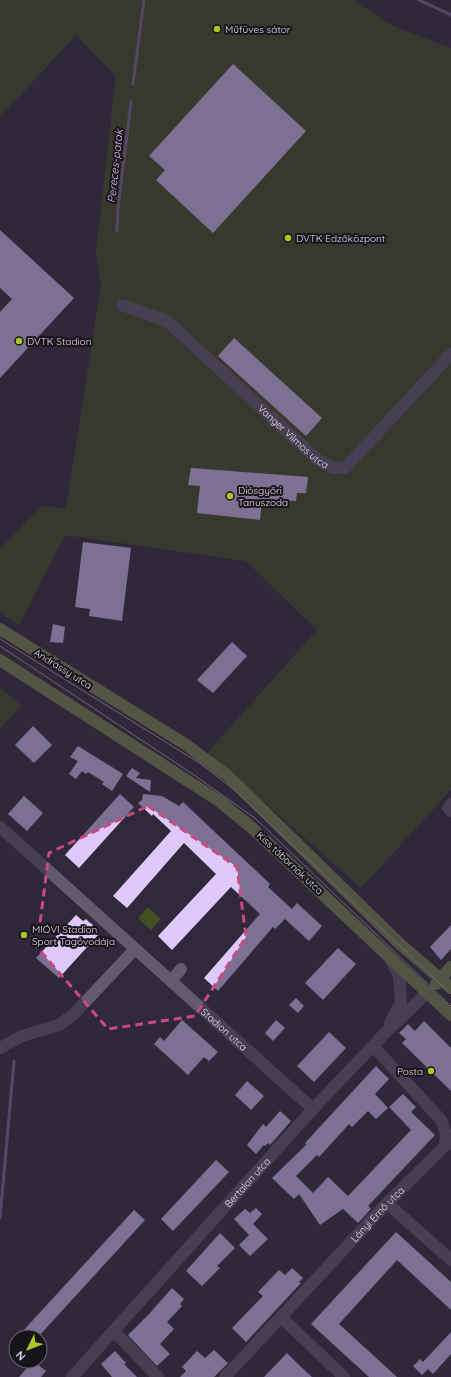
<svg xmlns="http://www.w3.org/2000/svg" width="451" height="1377" viewBox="0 0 451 1377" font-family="Quicksand,sans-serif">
	<rect width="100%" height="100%" fill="#30283b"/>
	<!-- green -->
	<path fill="#434f21" d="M 0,0 L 355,0 L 393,26 L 451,48 L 451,790 L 361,888 L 208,752 L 317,630 L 246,561 L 65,535 L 19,625 L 0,613 L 0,549 L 41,506 L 66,509 L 101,286 L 96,252 L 116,76 L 76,35 L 0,117 Z
		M 0,688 L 21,705 L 0,729 Z
		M 148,907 L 161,919 L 151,930 L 138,918 Z"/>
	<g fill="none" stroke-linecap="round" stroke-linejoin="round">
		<!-- stream -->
		<path stroke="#816d9b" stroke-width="3" d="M 419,0 L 451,15
			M 133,84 L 144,0
			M 117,231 L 118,208 L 131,102
			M 0,1218 L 14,1061"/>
	</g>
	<!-- building -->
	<path fill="#dec8fc" d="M 233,64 L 306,131 L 213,233 L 156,180 L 165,170 L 149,156 Z
		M 0,230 L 74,298 L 0,378 L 0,312 L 12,299 L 0,288 Z
		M 234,338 L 322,418 L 306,436 L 218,356 Z
		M 191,468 L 308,477 L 306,493 L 297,493 L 296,501 L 262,499 L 260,520 L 197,513 L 200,486 L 188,485 Z
		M 83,542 L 131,548 L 122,621 L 89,616 L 90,609 L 75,607 Z
		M 53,624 L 65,627 L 63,643 L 50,642 Z
		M 232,642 L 247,656 L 213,693 L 197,680 Z
		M 33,726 L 52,745 L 34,763 L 15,745 Z
		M 78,746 L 123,774 L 112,791 L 102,784 L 104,782 L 88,772 L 86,774 L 82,771 L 76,779 L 69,774 L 78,761 L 70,757 Z
		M 132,768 L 140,773 L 136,778 L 151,780 L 150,792 L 126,776 Z
		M 120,794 L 134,807 L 79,868 L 65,855 Z
		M 143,794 L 162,796 L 179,806 L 183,802 L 267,881 L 270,884 L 268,887 L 292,909 L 297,903 L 322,926 L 309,941 L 285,919 L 275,929 L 273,927 L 218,991 L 204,978 L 260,914 L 231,887 L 172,950 L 158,936 L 216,874 L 184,843 L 127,908 L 113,896 L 171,831 L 153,814 L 152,816 L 138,803 L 142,800 Z
		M 24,796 L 43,813 L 27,831 L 8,814 Z
		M 76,915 L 83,921 L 86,919 L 89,922 L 93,925 L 91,928 L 98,935 L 59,978 L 36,958 Z
		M 451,925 L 451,949 L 441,960 L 430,947 Z
		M 338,948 L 356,964 L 323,1000 L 305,983 Z
		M 296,998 L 304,1006 L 298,1013 L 289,1005 Z
		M 182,1020 L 218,1052 L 209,1061 L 204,1057 L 188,1075 L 154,1044 L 160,1037 L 164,1041 Z
		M 276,1020 L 285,1028 L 273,1041 L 265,1033 Z
		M 424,1021 L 451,1048 L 451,1091 L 402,1043 L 406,1039 L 399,1033 L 408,1024 L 415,1031 Z
		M 329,1032 L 346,1048 L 314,1082 L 297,1066 Z
		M 376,1066 L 389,1079 L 375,1094 L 388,1108 L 376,1119 L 368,1111 L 352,1127 L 349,1124 L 319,1157 L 317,1155 L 296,1176 L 313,1193 L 328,1177 L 348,1196 L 411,1130 L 389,1107 L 403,1094 L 416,1107 L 411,1112 L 435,1135 L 368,1206 L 371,1209 L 358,1223 L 343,1209 L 320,1225 L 299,1194 L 294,1199 L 272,1178 L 306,1145 L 305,1143 Z
		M 247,1081 L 264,1096 L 251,1110 L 235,1095 Z
		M 280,1111 L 291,1121 L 270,1145 L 268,1143 L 265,1146 L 264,1145 L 256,1154 L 247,1145 L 263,1124 L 266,1127 Z
		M 216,1160 L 229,1172 L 173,1231 L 161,1219 Z
		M 256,1208 L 262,1214 L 253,1224 L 268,1239 L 250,1256 L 239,1245 L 249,1235 L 234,1219 L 245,1209 L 250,1213 Z
		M 134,1210 L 145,1220 L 38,1337 L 27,1337 L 22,1332 Z
		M 396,1232 L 451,1282 L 451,1310 L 397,1260 L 339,1324 L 397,1377 L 369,1377 L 311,1324 Z
		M 220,1233 L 235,1248 L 217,1266 L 220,1268 L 202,1286 L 186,1271 Z
		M 292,1268 L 303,1278 L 299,1282 L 301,1283 L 246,1342 L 232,1328 L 263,1296 L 258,1292 L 279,1270 L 285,1275 Z
		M 172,1288 L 184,1299 L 180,1304 L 182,1306 L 167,1322 L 174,1329 L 160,1344 L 170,1354 L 157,1366 L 128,1335 L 149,1314 Z
		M 451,1332 L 451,1354 L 433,1374 L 428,1369 L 422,1375 L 413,1366 L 420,1359 L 423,1362 Z
		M 214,1350 L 228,1363 L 214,1377 L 180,1377 L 186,1371 L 182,1367 L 197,1351 L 205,1358 Z
		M 115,1351 L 126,1363 L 124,1364 L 137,1377 L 112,1377 L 101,1364 Z
		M 287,1353 L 300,1366 L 312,1377 L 264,1377 Z
		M 33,1361 L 46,1371 L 41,1377 L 19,1377 Z"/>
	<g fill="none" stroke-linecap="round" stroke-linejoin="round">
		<!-- minor -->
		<g stroke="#635a6f" stroke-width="12">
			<path id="s1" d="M 122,305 L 167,321 L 318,460 L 333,468 L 345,468 L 451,354"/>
			<path d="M 451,804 L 448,808 L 451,811"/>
			<path id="s2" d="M 0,827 L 313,1109"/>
			<path d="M 171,981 L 181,969"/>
			<path d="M 390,1023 L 401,1002 L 399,976 L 391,960"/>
			<path d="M 0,1048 L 22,1036 L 59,1025 L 73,1015 L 135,949"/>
			<path d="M 387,1203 L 451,1260"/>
			<path d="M 281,1317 L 344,1377"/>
			<path d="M 114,1331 L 158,1377"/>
			<path id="s3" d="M 72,1377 L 313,1109 L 384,1034 L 428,992"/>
			<path id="s4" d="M 225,1377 L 387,1203 L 445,1146 L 446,1134 L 441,1120 L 373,1046"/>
		</g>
		<!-- major -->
		<path stroke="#7e8b4e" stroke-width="12" d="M 0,629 L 185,744 L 227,775 L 400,944 L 451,988
			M 0,660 L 219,801 L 250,826 L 451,1015
			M 436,984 L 451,967"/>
		<!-- tram -->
		<path stroke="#b8b2c0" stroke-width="1" d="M 0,639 L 201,764 L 232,788 L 451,994
			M 0,646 L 194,775 L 256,819 L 451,1006"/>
	</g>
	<!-- marked area -->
	<path d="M0 0H451V1377H0ZM 148,806 L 237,867 L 246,937 L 195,1016 L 108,1029 L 37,947 L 49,853 Z" fill="#30283b" fill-opacity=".55" fill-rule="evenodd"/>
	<path fill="none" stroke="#ca497e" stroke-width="3" stroke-dasharray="8 5" stroke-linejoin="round" d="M 148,806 L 237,867 L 246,937 L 195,1016 L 108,1029 L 37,947 L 49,853 Z"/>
	<!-- markers -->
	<g fill="#a6c822" stroke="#17131b" stroke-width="1.5">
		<circle cx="217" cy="29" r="4"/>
		<circle cx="288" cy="238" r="4"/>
		<circle cx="19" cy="341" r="4"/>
		<circle cx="230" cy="496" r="4"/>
		<circle cx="24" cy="935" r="4"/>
		<circle cx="431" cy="1071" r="4"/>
	</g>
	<g text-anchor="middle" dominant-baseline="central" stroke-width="4" stroke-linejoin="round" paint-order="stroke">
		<!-- poi labels -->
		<g font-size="10" fill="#e2dde9" stroke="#17131b" text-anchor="start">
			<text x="225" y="29">Műfüves sátor</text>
			<text x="296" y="238">DVTK Edzőközpont</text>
			<text x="27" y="341">DVTK Stadion</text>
			<text x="238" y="490">Diósgyőri<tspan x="238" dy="12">Tanuszoda</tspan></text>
			<text x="32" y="929">MIÓVI Stadion<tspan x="32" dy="12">Sport Tagóvodája</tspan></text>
			<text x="423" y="1071" text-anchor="end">Posta</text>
		</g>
		<!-- street labels -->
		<g font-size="10" fill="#e2dde9" stroke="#17131b">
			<text stroke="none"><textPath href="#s1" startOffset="219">Vanger Vilmos utca</textPath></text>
			<text transform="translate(63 669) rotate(32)">Andrássy utca</text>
			<text transform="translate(290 863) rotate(43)">Kiss tábornok utca</text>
			<text stroke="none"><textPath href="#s2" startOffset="302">Stadion utca</textPath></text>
			<text stroke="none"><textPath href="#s3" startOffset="262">Bertalan utca</textPath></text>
			<text stroke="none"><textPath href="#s4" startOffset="223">Lányi Ernő utca</textPath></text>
		</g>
		<!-- water labels -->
		<g font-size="11" font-style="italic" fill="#ddcaf6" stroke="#17131b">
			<text transform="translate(115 166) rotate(-84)">Pereces-patak</text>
		</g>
	</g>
	<!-- north arrow -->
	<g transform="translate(28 1349) rotate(227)"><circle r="19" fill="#17131b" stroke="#68646d"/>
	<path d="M0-3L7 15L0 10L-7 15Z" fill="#a6c822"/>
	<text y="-6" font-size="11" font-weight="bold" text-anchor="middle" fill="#e2dde9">N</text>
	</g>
</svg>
